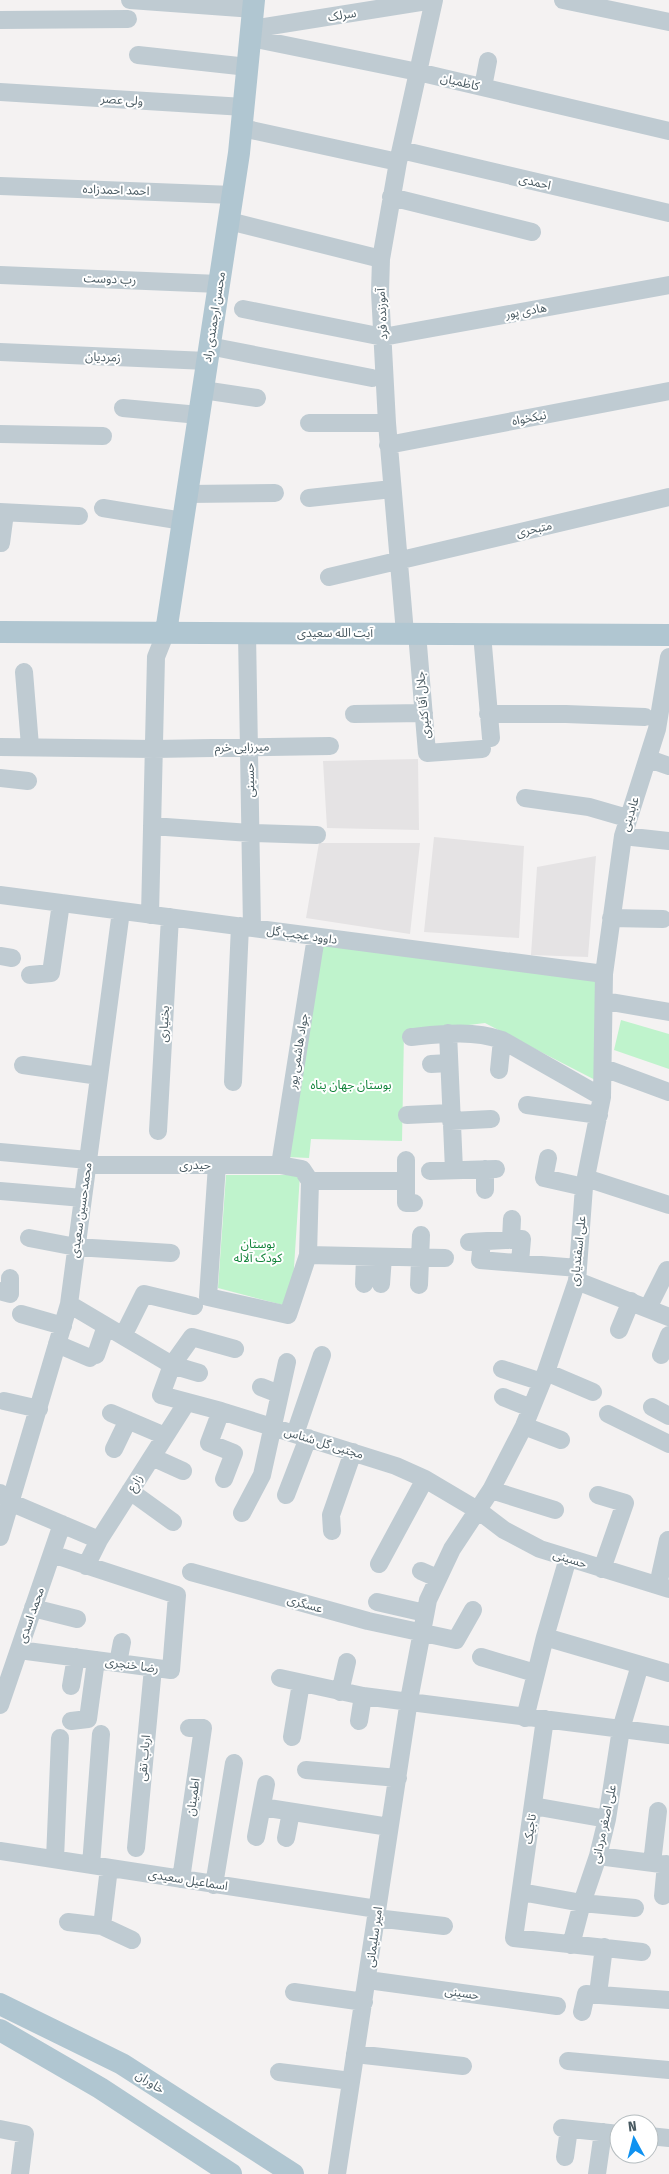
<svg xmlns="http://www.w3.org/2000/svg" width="669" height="2174" viewBox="0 0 669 2174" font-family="'Fira Sans Condensed','Noto Sans Arabic',sans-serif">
	<rect width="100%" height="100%" fill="#f4f2f2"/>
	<!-- education -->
	<path fill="#e5e3e4" d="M 418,759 L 419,830 L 327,828 L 323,761 Z
		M 434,837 L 524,846 L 519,938 L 424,932 Z
		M 319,843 L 420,843 L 410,934 L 306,918 Z
		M 596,856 L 588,957 L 531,955 L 537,867 Z"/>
	<!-- green -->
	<path fill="#bff3cc" d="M 321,943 L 599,979 L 601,1083 L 485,1023 L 404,1033 L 402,1141 L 311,1139 L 309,1158 L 287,1157 Z
		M 621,1020 L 669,1034 L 669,1069 L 614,1050 Z
		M 226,1175 L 300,1175 L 293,1283 L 283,1305 L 218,1288 Z"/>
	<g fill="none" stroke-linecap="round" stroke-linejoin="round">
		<!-- minor -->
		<path stroke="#bfcbd2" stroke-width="18" d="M 130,0 L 254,9
			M 563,0 L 669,22
			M 0,20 L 128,19
			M 252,29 L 433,0
			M 251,38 L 418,72 L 669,131
			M 138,55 L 248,67
			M 483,87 L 488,61
			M 0,92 L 244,107
			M 242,128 L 398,162
			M 401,150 L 669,213
			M 0,186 L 233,195
			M 391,197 L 532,232
			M 229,221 L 381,259
			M 0,275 L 219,284
			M 243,309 L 383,337 L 669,285
			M 209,346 L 372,378
			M 0,352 L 207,361
			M 203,390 L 257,398
			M 123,408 L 199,415
			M 309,423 L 387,423
			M 0,434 L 103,436
			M 388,445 L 669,391
			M 187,494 L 275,493
			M 309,498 L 392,489
			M 103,508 L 183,521
			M 0,512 L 79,516
			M 1,543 L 5,513
			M 329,577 L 669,497
			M 247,633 L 252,928
			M 405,633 L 387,423 L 380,292 L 381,259 L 398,162 L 434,0
			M 417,633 L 427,753 L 482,749
			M 482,634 L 491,738
			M 24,672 L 30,746
			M 354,714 L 424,713
			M 488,714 L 566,714 L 645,717
			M 0,747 L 154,749 L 330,746
			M 649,759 L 669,766
			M 0,778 L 28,781
			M 525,798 L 589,807 L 627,818
			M 152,826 L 250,833 L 317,835
			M 623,836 L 669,841
			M 0,895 L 604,974
			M 150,915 L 156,657 L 166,632
			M 611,918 L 663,919
			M 0,956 L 12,958
			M 30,975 L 51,973 L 61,903
			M 605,1001 L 669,1012
			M 448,1033 L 454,1170
			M 411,1037 C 442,1034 472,1030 502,1040 L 602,1097
			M 431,1064 L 449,1063
			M 23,1065 L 99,1076
			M 604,1068 L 669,1092
			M 499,1070 L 502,1040
			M 233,1082 L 240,926
			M 527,1105 L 599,1115
			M 407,1115 L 451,1113
			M 451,1121 L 491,1119
			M 158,1131 L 170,917
			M 0,1152 L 88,1160
			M 548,1158 L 544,1178 L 584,1187
			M 406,1160 L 406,1203 L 414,1203
			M 87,1165 L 280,1165 L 302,1169 L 310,1181 L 308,1255 L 288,1315 L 208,1297 L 217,1165
			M 280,1165 L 316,937
			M 485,1169 L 485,1190
			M 430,1171 L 496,1169
			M 586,1178 L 669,1205
			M 310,1181 L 405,1181
			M 0,1191 L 83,1198
			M 29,1238 L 76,1247 L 171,1253
			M 511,1240 L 512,1219
			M 469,1242 L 522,1239 L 520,1262
			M 482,1242 L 480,1260 L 578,1268
			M 308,1255 L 445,1258
			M 577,1281 L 669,1317
			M 364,1284 L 365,1257
			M 381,1284 L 383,1257
			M 419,1285 L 421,1235
			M 0,1291 L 10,1294 L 10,1278
			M 69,1304 L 172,1365 L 199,1373
			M 648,1308 L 667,1270
			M 21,1314 L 63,1326
			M 619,1330 L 631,1301
			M 123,1336 L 144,1294 L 194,1306
			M 57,1344 L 90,1358
			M 235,1349 L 192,1337 L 172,1365 L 161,1395 L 221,1411 L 396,1466 L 425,1479 L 479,1511 L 504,1530 L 540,1549 L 669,1589
			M 96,1355 L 106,1326
			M 661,1355 L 669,1335
			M 502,1369 L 542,1382
			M 546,1372 L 593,1392
			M 261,1387 L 279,1394
			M 503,1397 L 531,1408
			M 4,1401 L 39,1409
			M 652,1407 L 669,1416
			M 221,1411 L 209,1443 L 234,1453 L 224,1479
			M 111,1413 L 165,1436
			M 608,1414 L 669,1444
			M 524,1426 L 561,1440
			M 295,1434 L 322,1355
			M 114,1449 L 128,1420
			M 152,1457 L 183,1471
			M 491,1490 L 555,1510
			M 130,1491 L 173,1522
			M 0,1493 L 12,1503 L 99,1540
			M 286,1495 L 308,1438
			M 598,1495 L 625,1503 L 602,1569
			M 242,1513 L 262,1475 L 287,1362
			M 332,1531 L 331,1515 L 353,1452
			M 0,1537 L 69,1304 L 121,911
			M 379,1564 L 425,1479
			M 86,1566 L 99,1540 L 187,1402
			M 421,1571 L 437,1578
			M 191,1572 L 368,1621 L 456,1640 L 473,1610
			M 658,1585 L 668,1540
			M 377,1602 L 425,1613
			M 33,1608 L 77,1619
			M 545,1637 L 669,1673
			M 19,1650 L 171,1670 L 177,1595 L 52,1554
			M 481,1657 L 535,1673
			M 118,1663 L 122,1642
			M 280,1678 L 363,1696 L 669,1735
			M 71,1686 L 76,1657
			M 340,1692 L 347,1662
			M 0,1705 L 62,1524
			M 525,1718 L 545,1637 L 568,1558
			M 545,1719 L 514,1938 L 642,1952
			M 71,1721 L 88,1719 L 96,1660
			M 359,1721 L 363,1696
			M 292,1737 L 301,1683
			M 306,1770 L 398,1778
			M 533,1806 L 607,1819
			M 262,1807 L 389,1827
			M 256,1837 L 266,1784
			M 286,1838 L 291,1812
			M 136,1848 L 153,1668
			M 0,1851 L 377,1909
			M 598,1856 L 669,1865
			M 55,1859 L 60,1738
			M 652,1863 L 658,1811
			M 91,1865 L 101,1734
			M 181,1879 L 203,1728 L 189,1728
			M 214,1885 L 234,1763
			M 521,1892 L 582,1903 L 635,1908
			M 663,1896 L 666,1864
			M 376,1918 L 444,1926
			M 68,1922 L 102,1926 L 132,1940
			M 102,1926 L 109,1868
			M 571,1945 L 582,1903 L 598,1856 L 607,1819 L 621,1729 L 640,1665
			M 368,1980 L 557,2006
			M 294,1992 L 364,2002
			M 598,1994 L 604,1947
			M 582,2012 L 586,1994 L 669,2000
			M 355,2054 L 463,2066
			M 568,2061 L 669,2070
			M 279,2072 L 351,2081
			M 562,2128 L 619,2134
			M 0,2129 L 25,2134 L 20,2174
			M 649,2136 L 669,2138
			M 565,2157 L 569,2129
			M 337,2174 L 409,1700 L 428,1600 L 452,1549 L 491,1490 L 524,1426 L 546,1372 L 577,1281 L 584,1187 L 602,1097 L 604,974 L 623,836 L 657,729 L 669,657
			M 597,2174 L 603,2132"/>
		<!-- major -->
		<path stroke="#b0c6d1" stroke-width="22" d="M 0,632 L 669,635
			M 166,632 L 239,153 L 254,0
			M 0,2004 L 122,2064 L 293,2174
			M 0,2030 L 100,2088 L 231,2174"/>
	</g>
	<g text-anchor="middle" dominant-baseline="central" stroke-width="4" stroke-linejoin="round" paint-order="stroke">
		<!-- street labels -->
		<g font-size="12" fill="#485961" stroke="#fff">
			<text transform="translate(342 15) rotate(-9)">سرلک</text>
			<text transform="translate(460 82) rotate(13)">کاظمیان</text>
			<text transform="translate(122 100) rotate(4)">ولی عصر</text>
			<text transform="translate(535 182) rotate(13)">احمدی</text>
			<text transform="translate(116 190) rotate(2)">احمد احمدزاده</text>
			<text transform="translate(110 279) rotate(2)">رب دوست</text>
			<text transform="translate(526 311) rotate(-10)">هادی پور</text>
			<text transform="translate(382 314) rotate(-93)">آموزنده فرد</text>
			<text transform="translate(214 317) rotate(-81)">محسن ارجمندی راد</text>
			<text transform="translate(103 357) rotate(2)">زمردیان</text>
			<text transform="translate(529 418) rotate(-11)">نیکخواه</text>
			<text transform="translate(534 529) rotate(-13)">متبحری</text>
			<text x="335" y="633">آیت الله سعیدی</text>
			<text transform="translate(423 705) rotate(-95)">جلال آقا کثیری</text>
			<text transform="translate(242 747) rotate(-1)">میرزایی خرم</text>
			<text transform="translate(250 780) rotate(-91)">حسینی</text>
			<text transform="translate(630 814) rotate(-73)">عابدینی</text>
			<text transform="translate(302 935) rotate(8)">داوود عجب گل</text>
			<text transform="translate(164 1024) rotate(-87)">بختیاری</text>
			<text transform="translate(298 1051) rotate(-81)">جواد هاشمی پور</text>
			<text x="195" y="1165">حیدری</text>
			<text transform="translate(81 1210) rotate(-82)">محمدحسین سعیدی</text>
			<text transform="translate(578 1251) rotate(-84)">علی اسفندیاری</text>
			<text transform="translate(324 1443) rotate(17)">مجتبی گل شناس</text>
			<text transform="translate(135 1483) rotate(-57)">زارع</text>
			<text transform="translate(570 1559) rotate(18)">حسینی</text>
			<text transform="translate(305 1604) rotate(16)">عسگری</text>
			<text transform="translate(31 1615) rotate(-71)">محمد اسدی</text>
			<text transform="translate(132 1665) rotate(8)">رضا خنجری</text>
			<text transform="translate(144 1758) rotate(-85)">ارباب تقی</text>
			<text transform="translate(193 1797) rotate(-82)">اطمینان</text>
			<text transform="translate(604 1824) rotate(-78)">علی اصغر مردانی</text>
			<text transform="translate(530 1829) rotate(-82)">تاجیک</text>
			<text transform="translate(188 1880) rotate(9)">اسماعیل سعیدی</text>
			<text transform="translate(374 1937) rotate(-82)">امیر سلیمانی</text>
			<text transform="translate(462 1993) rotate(8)">حسینی</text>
			<text transform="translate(150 2082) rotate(33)">خاوران</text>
		</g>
		<!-- park labels -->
		<g font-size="12" fill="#12833a" stroke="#fff">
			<text x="351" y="1085">بوستان جهان پناه</text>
			<text x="258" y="1244">بوستان<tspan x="258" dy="14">کودک آلاله</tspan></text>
		</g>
	</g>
	<!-- north arrow -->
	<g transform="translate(634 2139) rotate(353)"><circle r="24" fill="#ffffff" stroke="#b6bdc0"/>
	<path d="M0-4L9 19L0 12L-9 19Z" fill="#0f92f1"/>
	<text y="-8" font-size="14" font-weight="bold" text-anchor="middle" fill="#485961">N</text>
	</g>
</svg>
